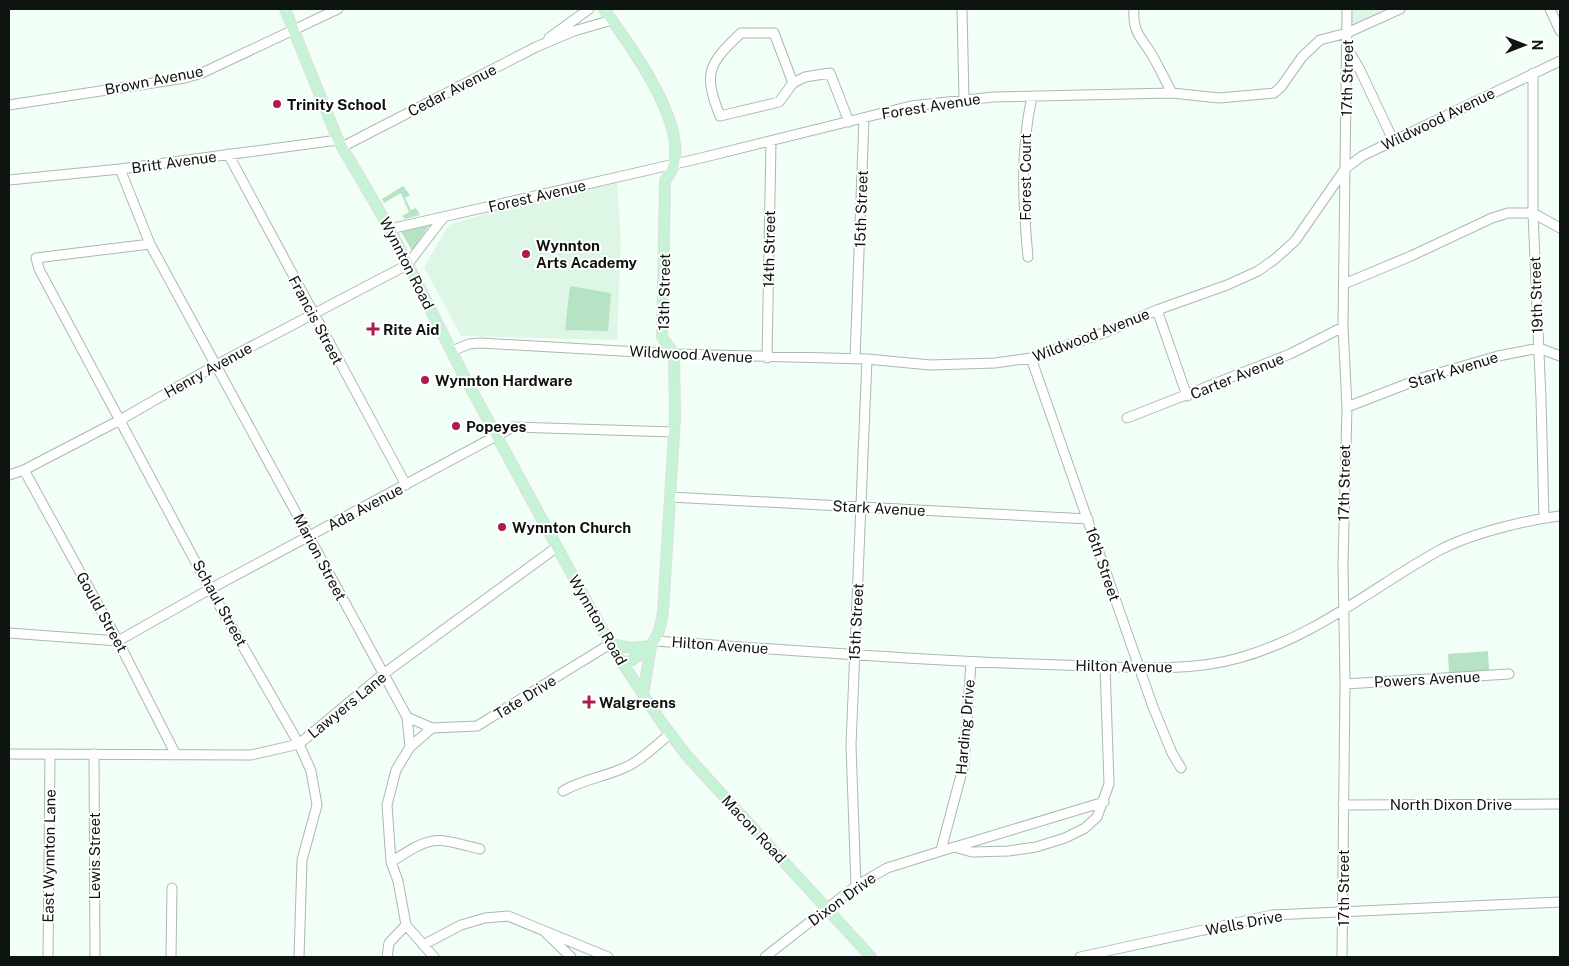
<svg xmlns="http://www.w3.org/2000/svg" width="1569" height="966" viewBox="0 0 1569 966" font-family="'Public Sans',sans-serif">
	<rect width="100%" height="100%" fill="#f2fff6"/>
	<!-- built -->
	<path fill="#def6e5" d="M 1350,9 L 1387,9 L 1350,27 Z
		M 617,183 L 621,240 L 617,340 L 461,336 L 424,267 L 449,225 L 501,209 Z"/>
	<!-- green -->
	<path fill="#b7e3c5" d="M 403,186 L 410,195 L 405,198 L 411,210 L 416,208 L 420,215 L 405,219 L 402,216 L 409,212 L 401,193 L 384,203 L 382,199 Z
		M 430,224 L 412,251 L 400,230 Z
		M 570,286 L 611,293 L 608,331 L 565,330 Z
		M 1488,651 L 1489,670 L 1449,673 L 1448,654 Z"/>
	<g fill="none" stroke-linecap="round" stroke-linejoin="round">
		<defs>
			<path id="minor" d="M 962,9 L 964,99
				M 1134,9 C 1132,32 1141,37 1152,55 C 1159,67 1165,80 1172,93
				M 1550,9 L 1560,31
				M 741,33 L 774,33 L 793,83 L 779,102 L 720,116 C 703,73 708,64 741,33 Z
				M 549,38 L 589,9
				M 1349,51 L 1360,70 L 1393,140
				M 1533,73 L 1533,213 L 1541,399 L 1544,518
				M 793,83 L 805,77 L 830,73 L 849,122
				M 9,105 L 185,78 L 202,73 L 338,9
				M 342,147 L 536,47 L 574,31 L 612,20
				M 228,154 L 406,485
				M 120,169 L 150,244 L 407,717 L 410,747 L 396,770 L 387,805 L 391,862 L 398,881 L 406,925 L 389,943 L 387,957
				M 9,180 L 120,169 L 338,140
				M 390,229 L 701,158 L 911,106 L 993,97 L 1172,93 L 1219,98 L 1274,93 L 1281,87 L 1302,57 L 1320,40 L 1347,33 L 1400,9
				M 150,244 L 36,258 L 39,269 L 210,589 L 299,744 L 311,771 L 317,805 L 302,860 L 299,957
				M 1028,257 C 1023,204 1020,150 1032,97
				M 1344,284 L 1411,256 L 1492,218 L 1508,213 L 1533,213 L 1560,228
				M 1157,310 L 1187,396
				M 452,351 L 469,344 L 481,343 L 674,354 L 867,359 L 930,365 L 995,363 L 1031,358 L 1106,332 L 1157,310 L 1227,285 L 1258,271 L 1275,259 L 1295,241 L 1345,169 L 1362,156 L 1560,61
				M 767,358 L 771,141
				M 1031,358 L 1153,707 L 1172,753 L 1181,768
				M 855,359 L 864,118
				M 1347,407 L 1425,377 L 1498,356 L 1539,348 L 1560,356
				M 1127,418 L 1290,354 L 1343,327
				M 24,470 L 118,641 L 176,755
				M 9,475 L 24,470 L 120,420 L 216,365 L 407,265 L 443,218
				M 670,497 L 1088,519
				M 9,633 L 118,641 L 210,589 L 513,427 L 674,432
				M 655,641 C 790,650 925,661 1061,665 C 1120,666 1182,674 1239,658 C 1317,636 1370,589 1438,551 C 1469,534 1525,520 1560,516
				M 1345,684 L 1509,674
				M 407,717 L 432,728 L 477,726 L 610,644
				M 410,747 L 432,728
				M 9,754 L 251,755 L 299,744 L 382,675 L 557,547
				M 94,754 L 95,957
				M 563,791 C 583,779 605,777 626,767 C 642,760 656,745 670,734
				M 1343,805 L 1560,804
				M 955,847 L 1104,802
				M 941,850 L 964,764 L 971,662
				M 391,862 C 433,835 433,837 480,849
				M 856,886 L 851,745 L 867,359
				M 406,925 L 434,957
				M 546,933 L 571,957
				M 423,945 L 461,925 L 485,918 L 508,916 L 608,957
				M 48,957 L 50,754
				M 171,957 L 172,888
				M 765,957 L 856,886 L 887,868 L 954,847 L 972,852 L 1008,851 L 1036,847 L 1065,838 L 1085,828 L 1097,817 L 1109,784 L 1105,666
				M 1080,957 L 1272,915 L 1560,902
				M 1342,957 L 1345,684 L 1343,563 L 1347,407 L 1343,327 L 1347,9"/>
			<path id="major" d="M 285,9 L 338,140 L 390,229 L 463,374 L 557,547 L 610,644 L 662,723 L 688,757 L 871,957
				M 604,9 C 629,44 685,119 674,164 C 673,170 668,176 665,181 L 662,337 L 674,354 L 675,418 L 663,612 C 659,642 650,651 623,665
				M 610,644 L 632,648 L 651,646 L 643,695"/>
		</defs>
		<!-- minor casing -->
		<use href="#minor" stroke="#aab9af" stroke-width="11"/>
		<!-- major casing -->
		<use href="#major" stroke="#dddede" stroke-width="12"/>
		<!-- minor -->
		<use href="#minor" stroke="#fff" stroke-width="9"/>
		<!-- major -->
		<use href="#major" stroke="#c6f3d6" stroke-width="10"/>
	</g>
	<!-- markers -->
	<g fill="#ac1b52" stroke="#fff" stroke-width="2">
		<circle cx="277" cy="104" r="5"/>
		<circle cx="526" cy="254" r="5"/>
		<path d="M370.5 321.5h5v5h5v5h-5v5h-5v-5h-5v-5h5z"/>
		<circle cx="425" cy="380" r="5"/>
		<circle cx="456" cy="426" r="5"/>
		<circle cx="502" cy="527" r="5"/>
		<path d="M586.5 694.5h5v5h5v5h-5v5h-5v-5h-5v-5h5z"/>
	</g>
	<g text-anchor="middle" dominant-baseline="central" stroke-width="4" stroke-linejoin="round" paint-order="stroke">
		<!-- street labels -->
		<g font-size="15" fill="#0e1410" stroke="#fff">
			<text transform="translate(1347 78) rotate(-89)">17th Street</text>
			<text transform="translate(154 80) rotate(-11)">Brown Avenue</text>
			<text transform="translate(452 90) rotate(-27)">Cedar Avenue</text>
			<text transform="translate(931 106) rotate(-9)">Forest Avenue</text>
			<text transform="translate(1438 119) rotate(-26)">Wildwood Avenue</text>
			<text transform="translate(174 162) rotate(-8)">Britt Avenue</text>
			<text transform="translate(1025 177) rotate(-90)">Forest Court</text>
			<text transform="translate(537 196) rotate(-13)">Forest Avenue</text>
			<text transform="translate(861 209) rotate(-88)">15th Street</text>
			<text transform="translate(769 249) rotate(-89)">14th Street</text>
			<text transform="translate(407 263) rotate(63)">Wynnton Road</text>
			<text transform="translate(664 292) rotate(-89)">13th Street</text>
			<text transform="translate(1536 295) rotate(-92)">19th Street</text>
			<text transform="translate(316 320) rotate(62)">Francis Street</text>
			<text transform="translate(1091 335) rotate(-21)">Wildwood Avenue</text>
			<text transform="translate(691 354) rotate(3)">Wildwood Avenue</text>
			<text transform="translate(208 370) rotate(-29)">Henry Avenue</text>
			<text transform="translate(1453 370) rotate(-17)">Stark Avenue</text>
			<text transform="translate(1237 376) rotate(-22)">Carter Avenue</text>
			<text transform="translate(1344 483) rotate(-89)">17th Street</text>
			<text transform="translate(365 507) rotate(-28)">Ada Avenue</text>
			<text transform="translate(879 508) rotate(3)">Stark Avenue</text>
			<text transform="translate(320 557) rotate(62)">Marion Street</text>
			<text transform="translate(1103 564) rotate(71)">16th Street</text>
			<text transform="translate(220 603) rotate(61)">Schaul Street</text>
			<text transform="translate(102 612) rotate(61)">Gould Street</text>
			<text transform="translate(598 620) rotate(60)">Wynnton Road</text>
			<text transform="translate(856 622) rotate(-87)">15th Street</text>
			<text transform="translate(720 645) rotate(4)">Hilton Avenue</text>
			<text transform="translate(1124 666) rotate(1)">Hilton Avenue</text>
			<text transform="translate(1427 679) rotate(-3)">Powers Avenue</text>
			<text transform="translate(525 697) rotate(-32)">Tate Drive</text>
			<text transform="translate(347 705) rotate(-39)">Lawyers Lane</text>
			<text transform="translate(965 727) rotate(-85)">Harding Drive</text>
			<text x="1451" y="804">North Dixon Drive</text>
			<text transform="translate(754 829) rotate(47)">Macon Road</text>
			<text transform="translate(49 856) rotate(-89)">East Wynnton Lane</text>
			<text transform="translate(94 856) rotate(-90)">Lewis Street</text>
			<text transform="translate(1343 888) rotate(-90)">17th Street</text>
			<text transform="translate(842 899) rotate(-36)">Dixon Drive</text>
			<text transform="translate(1244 923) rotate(-11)">Wells Drive</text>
		</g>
		<!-- poi labels -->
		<g font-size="15" font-weight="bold" fill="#0e1410" stroke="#fff" text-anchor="start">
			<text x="287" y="104">Trinity School</text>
			<text x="536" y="245">Wynnton<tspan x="536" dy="17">Arts Academy</tspan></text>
			<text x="383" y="329">Rite Aid</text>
			<text x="435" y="380">Wynnton Hardware</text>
			<text x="466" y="426">Popeyes</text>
			<text x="512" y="527">Wynnton Church</text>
			<text x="599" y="702">Walgreens</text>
		</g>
	</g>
	<!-- border -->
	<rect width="1569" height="966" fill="none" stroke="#0e1410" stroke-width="20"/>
	<!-- north arrow -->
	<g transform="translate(1524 45) rotate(90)" stroke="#ffffff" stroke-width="4" paint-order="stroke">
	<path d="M0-4L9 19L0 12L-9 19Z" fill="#0e1410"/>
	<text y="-8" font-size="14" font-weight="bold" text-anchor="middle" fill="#0e1410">N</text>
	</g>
</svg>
